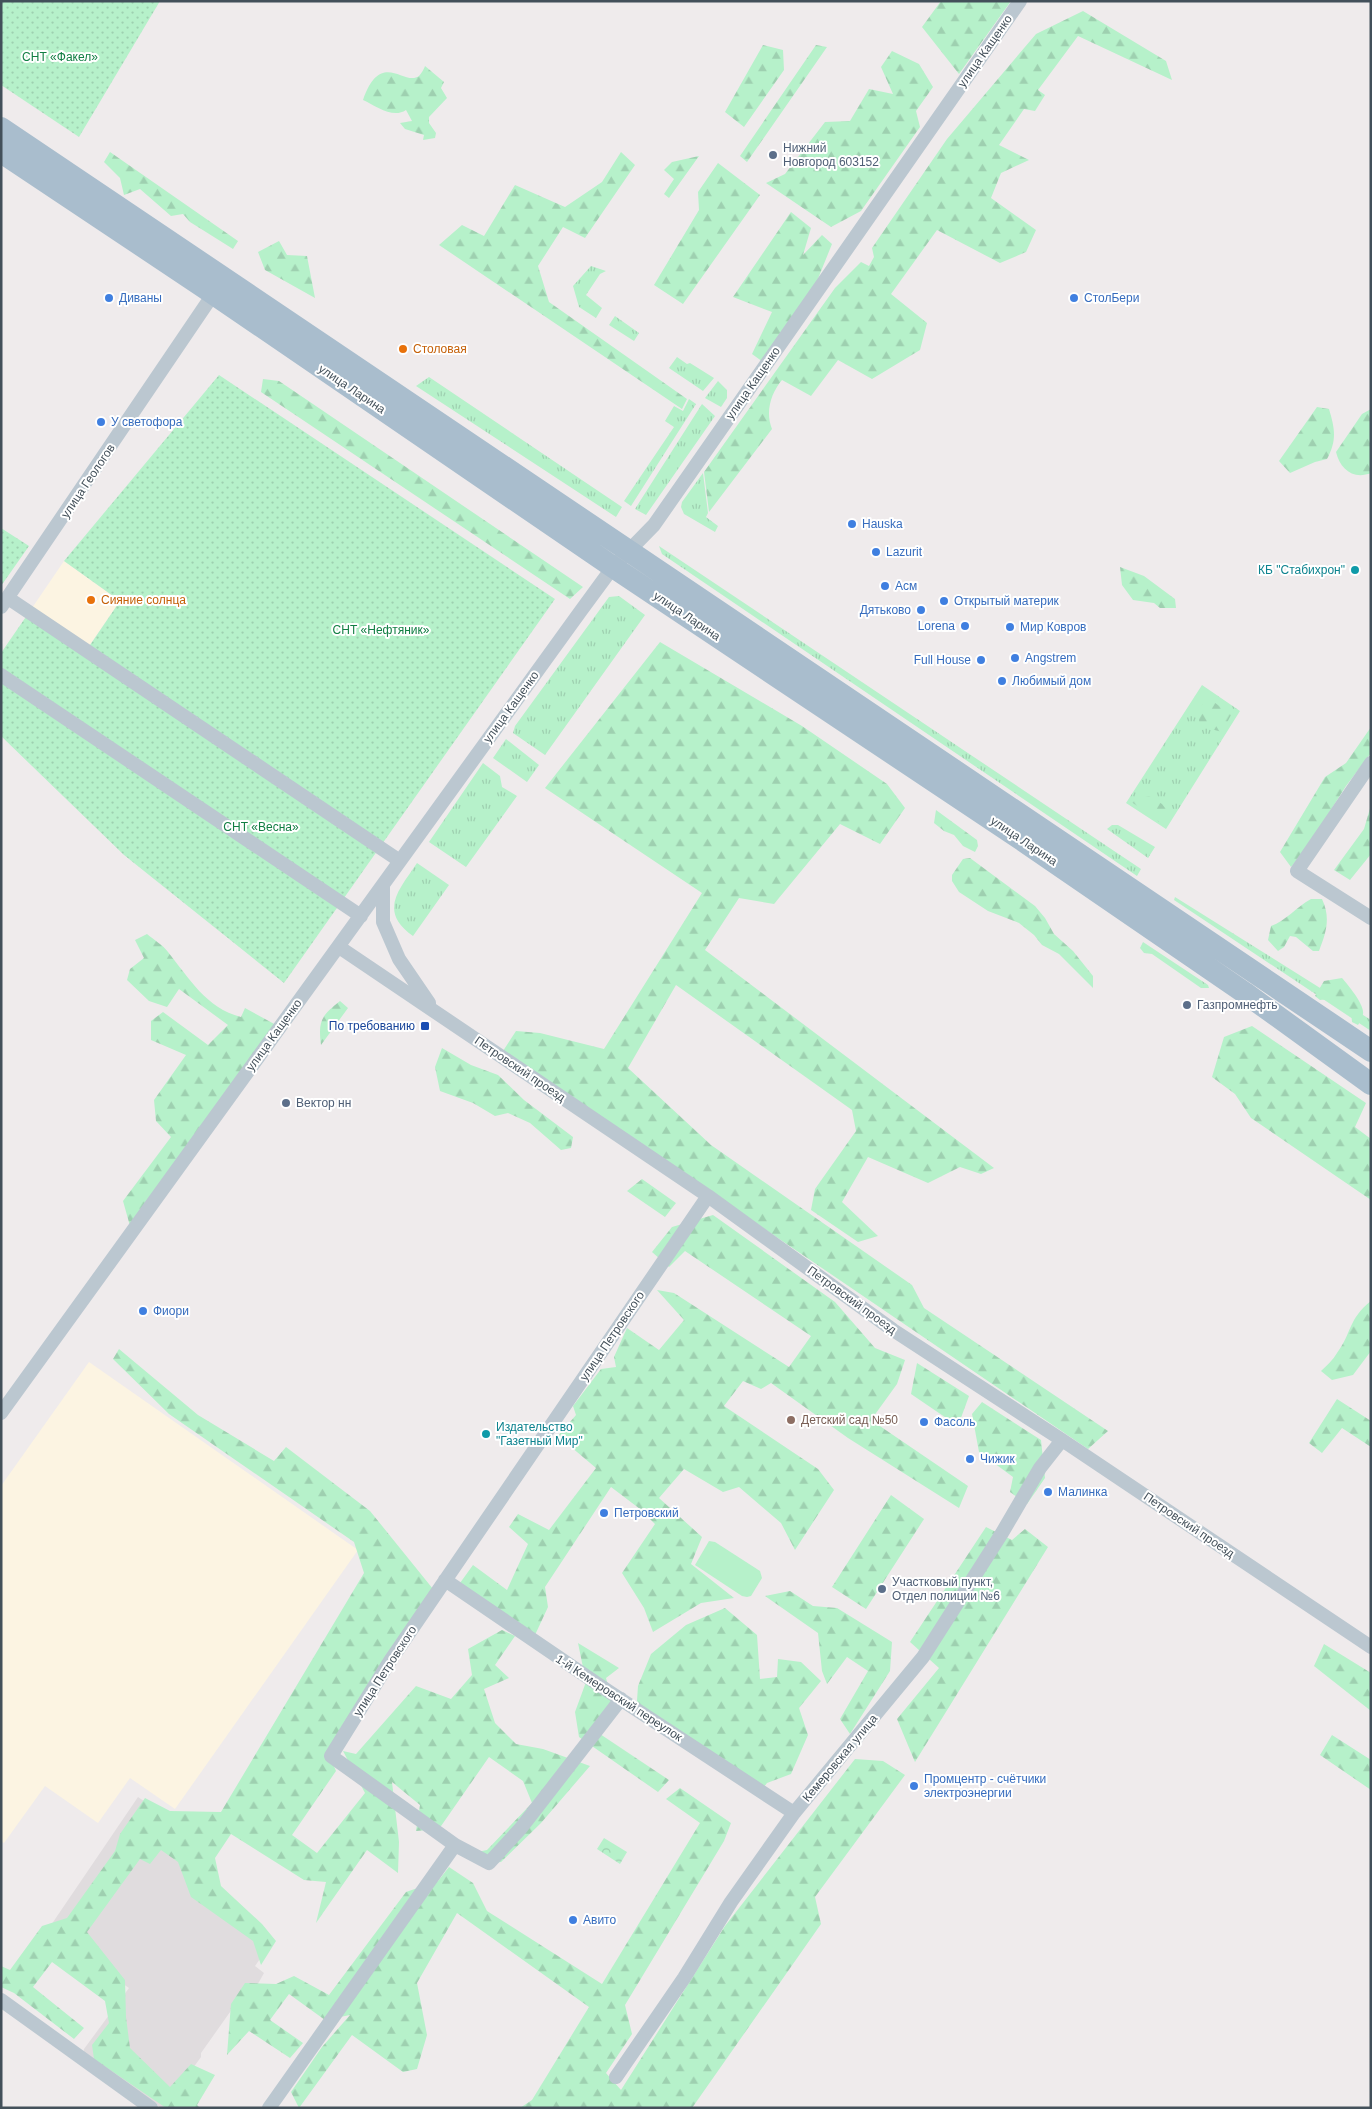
<svg xmlns="http://www.w3.org/2000/svg" width="1372" height="2109" viewBox="0 0 1372 2109" font-family="Arial,sans-serif">
	<defs>
		<pattern id="grass-tufts" width="24" height="20" patternUnits="userSpaceOnUse" patternTransform="scale(1.25)"><rect width="24" height="20" fill="#b6f1ca"/><path d="M3 7l-1-3M5 7V3M7 7l1-3M15 17l-1-3M17 17v-4M19 17l1-3" fill="none" stroke="#9ed0b0"/></pattern>
		<pattern id="forest-firs" width="22" height="20" patternUnits="userSpaceOnUse" patternTransform="scale(1.25)"><rect width="22" height="20" fill="#b6f1ca"/><path d="M5 1l3.5 6h-7zM16 11l3.5 6h-7z" fill="#9ed0b0"/></pattern>
		<pattern id="park-crowns" width="20" height="18" patternUnits="userSpaceOnUse" patternTransform="scale(1.25)"><rect width="20" height="18" fill="#b6f1ca"/><path d="M2 6a3 3 0 1 1 6 0M12 15a3 3 0 1 1 6 0" fill="none" stroke="#9ed0b0"/></pattern>
		<pattern id="garden-dots" width="8" height="8" patternUnits="userSpaceOnUse" patternTransform="scale(1.25)"><rect width="8" height="8" fill="#b6f1ca"/><path d="M2 2h.1M6 6h.1" fill="none" stroke="#9ed0b0" stroke-width="1.8" stroke-linecap="round"/></pattern>
	</defs>
	<rect width="100%" height="100%" fill="#efebec"/>
	<!-- commercial -->
	<path fill="#fcf4e2" d="M 64,561 L 120,601 L 87,649 L 32,608 Z
		M 89,1362 L 358,1550 L 175,1809 L 130,1778 L 98,1823 L 45,1786 L 4,1843 L 1,1841 L 1,1486 Z"/>
	<!-- education -->
	<path fill="#e0dcde" d="M 138,1797 L 195,1836 L 203,1891 L 274,1939 L 255,1966 L 264,1973 L 259,1982 L 245,2001 L 235,2005 L 201,2053 L 201,2057 L 164,2108 L 161,2108 L 83,2054 L 84,2049 L 129,1988 L 47,1931 Z"/>
	<!-- grass -->
	<path fill="url(#grass-tufts)" d="M 591,266 L 606,271 L 600,274 L 586,295 L 602,308 L 596,318 L 579,307 L 573,286 Z
		M 615,316 L 639,333 L 634,341 L 609,325 Z
		M 677,357 L 687,364 L 690,363 L 714,378 L 703,391 L 669,368 Z
		M 429,377 L 622,507 L 616,517 L 416,386 Z
		M 718,381 L 727,390 L 727,398 L 721,407 L 705,398 Z
		M 689,399 L 696,404 L 631,506 L 624,501 L 674,427 L 665,421 L 674,406 L 683,411 Z
		M 702,404 L 715,416 L 646,515 L 635,509 Z
		M 703,473 L 708,513 L 706,517 L 718,526 L 715,532 L 684,514 L 681,507 L 682,502 Z
		M 659,546 L 1141,869 L 1137,876 L 662,554 Z
		M 619,596 L 645,615 L 545,755 L 513,733 L 515,726 L 609,597 Z
		M 1202,685 L 1240,711 L 1166,829 L 1126,803 Z
		M 506,739 L 539,765 L 527,782 L 493,758 Z
		M 483,763 L 500,776 L 502,787 L 517,796 L 466,867 L 429,842 Z
		M 1112,825 L 1118,825 L 1155,847 L 1148,858 L 1107,829 Z
		M 417,863 L 449,885 L 413,936 C 378,911 399,890 417,863 Z
		M 1175,897 L 1371,1020 L 1371,1031 L 1174,900 Z
		M 1143,942 L 1208,985 L 1209,988 L 1201,988 L 1152,954 L 1144,953 L 1140,948 Z"/>
	<!-- forest -->
	<path fill="url(#forest-firs)" d="M 941,1 L 1011,1 L 959,74 L 922,27 Z
		M 1083,11 L 1166,61 L 1172,80 L 1078,36 L 1038,90 L 1045,95 L 1035,111 L 1024,109 L 999,145 L 1029,160 L 1001,173 L 991,198 L 1036,230 L 1026,252 L 1000,263 L 937,230 L 891,294 L 927,323 L 920,350 L 872,379 L 838,360 L 811,396 L 782,380 C 771,393 765,412 772,429 L 709,512 L 704,472 L 835,288 L 861,262 L 869,266 L 874,257 L 872,248 L 947,139 L 1036,34 Z
		M 763,45 L 783,50 L 784,70 L 744,127 L 725,112 Z
		M 816,45 L 827,47 L 747,162 L 740,156 Z
		M 892,51 L 919,64 L 933,87 L 916,111 L 920,127 L 861,211 L 831,227 L 766,183 L 785,174 L 825,122 L 850,121 L 869,89 L 893,94 L 881,67 Z
		M 425,66 L 444,82 L 441,88 L 447,98 L 429,117 L 429,123 L 436,133 L 435,138 L 423,140 L 424,135 L 405,129 L 400,123 L 412,121 L 406,110 C 393,119 376,106 363,100 C 381,48 404,87 419,76 C 421,74 424,69 425,66 Z
		M 110,152 L 238,241 L 233,249 L 190,222 L 183,214 L 171,216 L 140,189 L 124,195 L 120,178 L 104,162 Z
		M 621,152 L 635,165 L 585,238 L 563,227 L 538,266 L 549,302 L 687,399 L 682,409 L 439,245 L 462,225 L 484,236 L 515,185 L 565,207 L 602,182 Z
		M 699,156 L 669,198 L 664,194 L 674,179 L 664,170 L 672,162 Z
		M 718,163 L 760,195 L 683,304 L 654,285 L 699,210 L 698,192 Z
		M 791,212 L 811,228 L 803,255 L 822,235 L 832,244 L 813,291 L 763,362 L 752,354 L 772,312 L 733,297 Z
		M 279,241 L 287,255 L 307,256 L 315,298 L 265,270 L 258,252 Z
		M 263,379 L 279,381 L 583,587 L 570,599 L 261,392 Z
		M 1317,407 L 1329,409 C 1335,429 1337,440 1327,459 L 1315,462 L 1290,473 L 1279,461 Z
		M 1371,409 L 1371,473 C 1353,480 1340,469 1336,452 L 1362,414 Z
		M 1120,567 L 1144,576 L 1175,599 L 1176,608 L 1160,608 L 1154,603 L 1133,600 L 1122,585 Z
		M 660,642 L 802,726 L 887,784 L 905,808 L 880,844 L 840,824 L 774,904 L 739,898 L 705,950 L 994,1168 L 981,1174 L 960,1167 L 928,1183 L 868,1157 L 842,1202 L 878,1236 L 858,1242 L 811,1210 L 815,1189 L 856,1131 L 852,1110 L 676,985 L 628,1068 L 711,1145 L 912,1285 L 924,1308 L 1108,1431 L 1088,1449 L 503,1051 L 516,1031 L 540,1033 L 604,1049 L 702,893 L 545,788 Z
		M 1210,699 L 1231,715 L 1222,732 L 1200,726 L 1197,709 Z
		M 1371,727 L 1371,753 L 1346,786 L 1306,849 L 1291,867 L 1280,852 L 1325,777 L 1346,763 Z
		M 1149,796 L 1162,804 L 1170,814 L 1164,825 L 1130,801 Z
		M 1371,805 L 1371,854 L 1350,880 L 1334,870 L 1364,829 Z
		M 936,810 L 977,840 L 978,846 L 975,852 L 963,846 L 954,835 L 944,831 L 934,823 Z
		M 970,858 L 1035,906 L 1045,918 L 1054,934 L 1073,951 L 1093,976 L 1093,988 L 1059,954 L 1042,945 L 1034,935 L 1019,923 L 988,911 L 959,892 L 952,881 L 952,875 L 963,859 Z
		M 1311,899 L 1322,899 C 1331,918 1326,933 1319,951 L 1313,951 L 1296,937 L 1290,936 L 1284,947 L 1278,951 L 1268,940 L 1271,926 C 1286,921 1296,907 1311,899 Z
		M 147,934 C 154,940 163,945 168,952 C 189,978 206,1008 241,1017 L 245,1008 L 276,1025 L 130,1226 L 123,1201 L 171,1137 L 156,1121 L 154,1100 L 186,1055 L 151,1040 L 151,1021 L 163,1012 L 208,1045 L 228,1025 L 179,989 L 167,1007 L 149,1001 L 127,980 L 130,969 L 144,958 L 135,940 Z
		M 1342,978 C 1348,985 1365,1005 1363,1014 C 1363,1017 1360,1022 1358,1025 L 1352,1022 L 1351,1011 C 1341,1003 1333,999 1320,1000 L 1315,996 L 1324,981 Z
		M 340,1001 L 348,1008 L 321,1045 C 318,1021 321,1016 340,1001 Z
		M 1252,1026 L 1366,1103 L 1355,1127 L 1371,1139 L 1371,1200 L 1251,1118 L 1235,1094 L 1212,1077 L 1224,1037 Z
		M 442,1048 L 471,1065 L 498,1075 L 524,1100 L 573,1137 L 571,1148 L 561,1150 L 530,1123 L 508,1113 L 495,1116 L 473,1103 L 440,1091 L 435,1067 Z
		M 642,1179 L 676,1203 L 665,1217 L 627,1191 Z
		M 713,1215 L 835,1302 L 875,1348 L 905,1360 L 897,1384 L 871,1420 L 968,1486 L 959,1508 L 848,1438 L 771,1383 L 761,1389 L 743,1381 L 724,1406 L 818,1469 L 834,1490 L 795,1550 L 781,1523 L 739,1487 L 723,1492 L 684,1469 L 659,1498 L 702,1537 L 691,1564 L 734,1598 L 701,1603 L 653,1632 L 644,1608 L 622,1573 L 655,1524 L 640,1509 L 611,1487 L 545,1587 L 548,1607 L 535,1635 L 460,1583 L 473,1565 L 507,1590 L 528,1544 L 509,1527 L 518,1514 L 549,1530 L 596,1468 L 558,1436 L 576,1415 L 573,1406 L 601,1369 L 616,1367 L 614,1357 L 627,1328 L 659,1350 L 684,1320 L 657,1290 L 674,1293 L 789,1367 L 811,1336 L 685,1251 L 669,1267 L 652,1252 L 672,1227 Z
		M 1371,1301 L 1371,1351 L 1353,1375 L 1332,1380 L 1321,1371 C 1327,1365 1333,1360 1337,1353 C 1352,1333 1348,1319 1371,1301 Z
		M 119,1349 L 198,1415 L 274,1461 L 286,1447 L 370,1511 L 433,1589 L 328,1752 L 336,1771 L 292,1835 L 317,1853 L 365,1793 L 343,1751 L 356,1754 L 416,1686 L 451,1699 L 472,1675 L 468,1649 L 502,1630 L 515,1636 L 495,1665 L 509,1678 L 484,1689 L 495,1723 L 516,1744 L 543,1749 L 590,1766 L 541,1823 L 501,1862 L 480,1864 L 477,1852 L 487,1850 L 532,1803 L 523,1781 L 489,1757 L 439,1829 L 416,1831 L 420,1805 L 392,1782 L 399,1842 L 398,1873 L 367,1850 L 316,1923 L 326,1882 L 304,1880 L 231,1834 L 215,1858 L 221,1886 L 262,1924 L 276,1941 L 261,1965 L 253,1941 L 191,1897 L 178,1862 L 161,1850 L 150,1864 L 140,1859 L 87,1932 L 125,1980 L 126,2017 L 130,2048 L 170,2087 L 191,2064 L 215,2075 L 197,2105 L 200,2108 L 166,2108 L 94,2059 L 92,2045 L 109,2023 L 105,2001 L 52,1962 L 33,1987 L 84,2028 L 74,2039 L 14,1993 L 1,1987 L 1,1966 L 10,1970 L 42,1926 L 67,1918 L 115,1851 L 120,1834 L 145,1798 L 170,1811 L 221,1812 L 364,1573 L 354,1542 L 169,1414 L 113,1359 Z
		M 917,1363 L 969,1396 L 958,1426 L 911,1394 Z
		M 1337,1399 L 1371,1421 L 1371,1447 L 1342,1428 L 1322,1453 L 1309,1443 Z
		M 982,1402 L 1041,1440 L 1045,1478 L 1027,1504 L 1010,1492 L 1013,1477 L 979,1452 L 972,1414 Z
		M 891,1495 L 924,1519 L 866,1609 L 832,1587 Z
		M 986,1527 L 1012,1540 L 1025,1529 L 1048,1547 L 915,1762 L 897,1719 L 939,1668 L 910,1642 Z
		M 790,1591 L 813,1606 L 837,1608 L 892,1642 L 890,1671 L 850,1734 L 840,1719 L 868,1671 L 847,1657 L 827,1684 L 822,1671 L 818,1633 L 765,1596 Z
		M 725,1608 L 757,1635 L 760,1679 L 777,1677 L 778,1659 L 801,1662 L 821,1681 L 799,1708 L 808,1735 L 791,1774 L 767,1783 L 757,1796 L 636,1715 L 638,1686 L 651,1654 L 686,1625 Z
		M 578,1643 L 619,1668 L 606,1678 L 615,1710 L 600,1734 L 669,1780 L 658,1792 L 579,1737 L 575,1712 L 586,1682 Z
		M 1324,1644 L 1371,1673 L 1371,1711 L 1314,1666 Z
		M 1332,1735 L 1371,1760 L 1371,1790 L 1320,1755 Z
		M 855,1759 L 883,1761 L 905,1775 L 815,1897 L 821,1924 L 692,2108 L 520,2108 L 532,2100 L 589,2007 L 457,1913 L 417,1983 L 427,2035 L 417,2069 L 403,2072 L 352,2035 L 299,2108 L 291,2092 L 322,2047 L 350,2015 L 325,2020 L 289,1994 L 270,2020 L 303,2043 L 290,2058 L 249,2031 L 227,2055 L 231,2004 L 245,1983 L 276,1984 L 294,1976 L 329,1995 L 406,1892 L 438,1881 L 449,1867 L 473,1883 L 487,1911 L 602,1984 L 700,1823 L 666,1799 L 680,1788 L 731,1823 L 724,1841 L 625,2005 L 632,2034 L 606,2073 L 621,2090 L 725,1926 Z"/>
	<!-- park -->
	<path fill="url(#park-crowns)" d="M 604,1838 L 627,1852 L 620,1864 L 597,1849 Z"/>
	<!-- garden -->
	<path fill="url(#garden-dots)" d="M 1,1 L 160,1 L 79,137 L 1,85 Z
		M 219,375 L 555,599 L 284,983 L 124,855 L 1,736 L 1,653 L 32,608 L 88,648 L 120,601 L 64,561 Z
		M 1,528 L 29,546 L 1,586 Z"/>
	<!-- pitch -->
	<path fill="#b6f1ca" d="M 709,1541 L 715,1542 L 760,1571 L 762,1578 L 751,1596 L 747,1597 L 742,1596 L 695,1565 Z"/>
	<g fill="none" stroke-linecap="round" stroke-linejoin="round">
		<!-- street -->
		<path stroke="#bbc7d0" stroke-width="14" d="M 8,598 L 400,861
			M 1,607 L 218,287
			M 1,675 L 361,916
			M 1371,763 L 1297,871 L 1371,918
			M 383,885 L 383,922 L 399,959 L 429,1003
			M 339,947 L 708,1196 L 893,1330 L 1062,1440 L 1371,1647
			M 1,1413 L 580,612 L 613,567 L 654,525 L 1020,1
			M 445,1580 L 608,1691 L 794,1813
			M 455,1845 L 489,1863 L 521,1828 L 621,1699
			M 1,2000 L 151,2108
			M 616,2077 L 684,1978 L 731,1902 L 794,1813 L 923,1657 L 1002,1533 L 1040,1468 L 1062,1440
			M 269,2108 L 455,1845 L 331,1756 L 390,1661 L 708,1196"/>
		<!-- primary -->
		<path stroke="#a9bdcd" stroke-width="22" d="M 1,128 L 1371,1051
			M 1,152 L 205,288 L 613,567 L 1025,842 L 1245,993 L 1371,1084"/>
	</g>
	<!-- markers -->
	<g fill="#5c6f8a" stroke="#fff" stroke-width="2">
		<circle cx="773" cy="155" r="5"/>
		<circle cx="1187" cy="1005" r="5"/>
		<circle cx="286" cy="1103" r="5"/>
		<circle cx="882" cy="1589" r="5"/>
	</g>
	<g fill="#3f7fe0" stroke="#fff" stroke-width="2">
		<circle cx="109" cy="298" r="5"/>
		<circle cx="1074" cy="298" r="5"/>
		<circle cx="101" cy="422" r="5"/>
		<circle cx="852" cy="524" r="5"/>
		<circle cx="876" cy="552" r="5"/>
		<circle cx="885" cy="586" r="5"/>
		<circle cx="944" cy="601" r="5"/>
		<circle cx="921" cy="610" r="5"/>
		<circle cx="965" cy="626" r="5"/>
		<circle cx="1010" cy="627" r="5"/>
		<circle cx="1015" cy="658" r="5"/>
		<circle cx="981" cy="660" r="5"/>
		<circle cx="1002" cy="681" r="5"/>
		<circle cx="143" cy="1311" r="5"/>
		<circle cx="924" cy="1422" r="5"/>
		<circle cx="970" cy="1459" r="5"/>
		<circle cx="1048" cy="1492" r="5"/>
		<circle cx="604" cy="1513" r="5"/>
		<circle cx="914" cy="1786" r="5"/>
		<circle cx="573" cy="1920" r="5"/>
	</g>
	<g fill="#e8710a" stroke="#fff" stroke-width="2">
		<circle cx="403" cy="349" r="5"/>
		<circle cx="91" cy="600" r="5"/>
	</g>
	<g fill="#0f9aa8" stroke="#fff" stroke-width="2">
		<circle cx="1355" cy="570" r="5"/>
		<circle cx="486" cy="1434" r="5"/>
	</g>
	<rect fill="#1a4fb4" stroke="#fff" stroke-width="2" x="420" y="1021" width="10" height="10" rx="2.5"/>
	<circle fill="#8d6e63" stroke="#fff" stroke-width="2" cx="791" cy="1420" r="5"/>
	<g text-anchor="middle" dominant-baseline="central" stroke-width="4" stroke-linejoin="round" paint-order="stroke">
		<!-- street labels -->
		<g font-size="12" fill="#43505a" stroke="#fff">
			<text transform="translate(985 51) rotate(-55)">улица Кащенко</text>
			<text transform="translate(753 383) rotate(-55)">улица Кащенко</text>
			<text transform="translate(352 389) rotate(34)">улица Ларина</text>
			<text transform="translate(88 481) rotate(-56)">улица Геологов</text>
			<text transform="translate(687 616) rotate(34)">улица Ларина</text>
			<text transform="translate(511 707) rotate(-54)">улица Кащенко</text>
			<text transform="translate(1024 841) rotate(34)">улица Ларина</text>
			<text transform="translate(274 1035) rotate(-54)">улица Кащенко</text>
			<text transform="translate(520 1069) rotate(34)">Петровский проезд</text>
			<text transform="translate(852 1300) rotate(36)">Петровский проезд</text>
			<text transform="translate(612 1336) rotate(-56)">улица Петровского</text>
			<text transform="translate(1189 1525) rotate(34)">Петровский проезд</text>
			<text transform="translate(385 1671) rotate(-57)">улица Петровского</text>
			<text transform="translate(619 1698) rotate(33)">1-й Кемеровский переулок</text>
			<text transform="translate(840 1758) rotate(-50)">Кемеровская улица</text>
		</g>
		<!-- park labels -->
		<g font-size="12" fill="#117e43" stroke="#fff">
			<text x="60" y="57">СНТ «Факел»</text>
			<text x="381" y="630">СНТ «Нефтяник»</text>
			<text x="261" y="827">СНТ «Весна»</text>
		</g>
		<!-- service labels -->
		<g font-size="12" fill="#4e5e75" stroke="#fff" text-anchor="start">
			<text x="783" y="148">Нижний<tspan x="783" dy="14">Новгород 603152</tspan></text>
			<text x="1197" y="1005">Газпромнефть</text>
			<text x="296" y="1103">Вектор нн</text>
			<text x="892" y="1582">Участковый пункт,<tspan x="892" dy="14">Отдел полиции №6</tspan></text>
		</g>
		<!-- shop labels -->
		<g font-size="12" fill="#366cbe" stroke="#fff" text-anchor="start">
			<text x="119" y="298">Диваны</text>
			<text x="1084" y="298">СтолБери</text>
			<text x="111" y="422">У светофора</text>
			<text x="862" y="524">Hauska</text>
			<text x="886" y="552">Lazurit</text>
			<text x="895" y="586">Асм</text>
			<text x="954" y="601">Открытый материк</text>
			<text x="911" y="610" text-anchor="end">Дятьково</text>
			<text x="955" y="626" text-anchor="end">Lorena</text>
			<text x="1020" y="627">Мир Ковров</text>
			<text x="1025" y="658">Angstrem</text>
			<text x="971" y="660" text-anchor="end">Full House</text>
			<text x="1012" y="681">Любимый дом</text>
			<text x="153" y="1311">Фиори</text>
			<text x="934" y="1422">Фасоль</text>
			<text x="980" y="1459">Чижик</text>
			<text x="1058" y="1492">Малинка</text>
			<text x="614" y="1513">Петровский</text>
			<text x="924" y="1779">Промцентр - счётчики<tspan x="924" dy="14">электроэнергии</tspan></text>
			<text x="583" y="1920">Авито</text>
		</g>
		<!-- food labels -->
		<g font-size="12" fill="#c56008" stroke="#fff" text-anchor="start">
			<text x="413" y="349">Столовая</text>
			<text x="101" y="600">Сияние солнца</text>
		</g>
		<!-- culture labels -->
		<g font-size="12" fill="#0d838f" stroke="#fff" text-anchor="end">
			<text x="1345" y="570">КБ "Стабихрон"</text>
			<text x="496" y="1427" text-anchor="start">Издательство<tspan x="496" dy="14">"Газетный Мир"</tspan></text>
		</g>
		<!-- transit labels -->
		<g font-size="12" fill="#164399" stroke="#fff" text-anchor="end">
			<text x="415" y="1026">По требованию</text>
		</g>
		<!-- education labels -->
		<g font-size="12" fill="#785e54" stroke="#fff" text-anchor="start">
			<text x="801" y="1420">Детский сад №50</text>
		</g>
	</g>
	<!-- border -->
	<rect width="1372" height="2109" fill="none" stroke="#43505a" stroke-width="5"/>
</svg>
